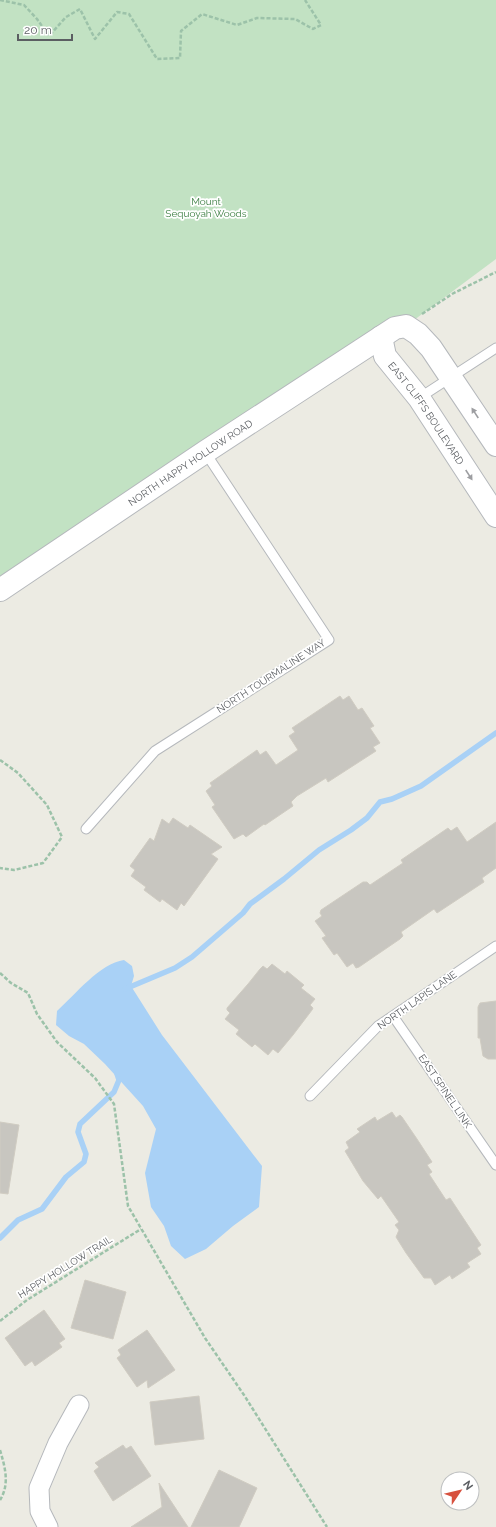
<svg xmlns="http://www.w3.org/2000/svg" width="496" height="1527" viewBox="0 0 496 1527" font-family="Raleway,sans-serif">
	<rect width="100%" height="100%" fill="#ecebe3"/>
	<!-- green -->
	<path fill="#c2e2c3" d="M 0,0 L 496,0 L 496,259 L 406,326 L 0,590 Z"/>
	<!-- water -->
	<path fill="#a9d1f6" d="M 124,960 L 132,966 L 134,976 L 131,986 L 162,1035 L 262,1166 L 259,1207 L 233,1226 L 206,1249 L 185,1259 L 171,1246 L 164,1226 L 151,1207 L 145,1173 L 156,1129 L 143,1106 L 105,1064 L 84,1044 L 69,1036 L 56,1025 L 57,1011 C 75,995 100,963 124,960 Z"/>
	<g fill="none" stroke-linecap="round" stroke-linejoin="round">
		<!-- stream -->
		<path stroke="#a9d1f6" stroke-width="5.5" d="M 125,989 L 175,968 L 192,957 L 243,913 L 250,904 L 284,879 L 319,850 L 351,830 L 367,818 L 380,802 L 392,799 L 421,786 L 496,733
			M 0,1238 L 18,1220 L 42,1209 L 66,1177 L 84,1162 L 86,1154 L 78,1132 L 80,1124 L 114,1092 L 119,1080 L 117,1074"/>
	</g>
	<!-- building -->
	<path fill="#c8c6c0" stroke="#d0ccc2" d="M 340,696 L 343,700 L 349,696 L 358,710 L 362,708 L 374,726 L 370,728 L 380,743 L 373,747 L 376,751 L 328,782 L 326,778 L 297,796 L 291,802 L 293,806 L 265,825 L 264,824 L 246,837 L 243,834 L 234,839 L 212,807 L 215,805 L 206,791 L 212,786 L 210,783 L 257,750 L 260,755 L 266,751 L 276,765 L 298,750 L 289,736 L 295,732 L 292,728 Z
		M 173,818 L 188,828 L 190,825 L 222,847 L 211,854 L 218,859 L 184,906 L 181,903 L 177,910 L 162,899 L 160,902 L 144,890 L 146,887 L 131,876 L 135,870 L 130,866 L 150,838 L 154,841 L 162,819 L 169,824 Z
		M 496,822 L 496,868 L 482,878 L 484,882 L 437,913 L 434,909 L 401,932 L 403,936 L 400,939 L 359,967 L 356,968 L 353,963 L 347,967 L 337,953 L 334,955 L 322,938 L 326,936 L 315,921 L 322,916 L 320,913 L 321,910 L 363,882 L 367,882 L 370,885 L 403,863 L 401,860 L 448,828 L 451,831 L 457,827 L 467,842 Z
		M 272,964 L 285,974 L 287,971 L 304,985 L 301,988 L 315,999 L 310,1005 L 313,1008 L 312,1010 L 293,1035 L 278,1053 L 273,1049 L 268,1055 L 255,1044 L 252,1047 L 236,1034 L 239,1030 L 225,1019 L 230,1013 L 227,1010 L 227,1008 L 248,984 L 260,969 L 263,966 L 267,969 Z
		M 496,1001 L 496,1059 L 488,1059 L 483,1056 L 480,1038 L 478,1038 L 478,1007 L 480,1003 Z
		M 392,1112 L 396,1118 L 400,1115 L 402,1117 L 417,1139 L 432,1162 L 427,1165 L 432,1172 L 429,1174 L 446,1200 L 450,1198 L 481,1245 L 477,1248 L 481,1254 L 467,1263 L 470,1267 L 452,1279 L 450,1275 L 435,1285 L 431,1278 L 424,1278 L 406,1253 L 396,1237 L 399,1230 L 395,1225 L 399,1222 L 381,1196 L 378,1199 L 363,1181 L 345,1151 L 349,1148 L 346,1142 L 360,1132 L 357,1129 L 375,1117 L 377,1121 Z
		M 0,1122 L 19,1125 L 8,1194 L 0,1193 Z
		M 85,1280 L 126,1292 L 113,1339 L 71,1328 Z
		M 44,1310 L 65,1339 L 59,1343 L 62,1347 L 35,1366 L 32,1361 L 25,1366 L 5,1338 Z
		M 147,1330 L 175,1370 L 148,1388 L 147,1380 L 137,1387 L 117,1358 L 121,1355 L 118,1350 Z
		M 199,1396 L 204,1439 L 155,1445 L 150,1402 Z
		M 123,1445 L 126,1449 L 131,1446 L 151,1476 L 113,1501 L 94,1471 L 99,1467 L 95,1463 Z
		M 219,1470 L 257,1488 L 239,1527 L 191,1527 Z
		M 159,1483 L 188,1527 L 131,1527 L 162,1507 Z"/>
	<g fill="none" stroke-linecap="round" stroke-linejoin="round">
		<defs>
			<path id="service" d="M 419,398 L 496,348
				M 86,829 L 155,751 L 329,640 L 205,452
				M 393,1016 L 496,1165
				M 310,1096 L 378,1026 L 496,946"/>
			<path id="minor" d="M 48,1527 L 40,1511 L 39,1488 L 58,1443 L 79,1405"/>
			<g id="tertiary">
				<path id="s1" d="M 381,337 L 385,356 L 419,398 L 496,516"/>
				<path id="s2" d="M 0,590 L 205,452 L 395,328 L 406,326 L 418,334 L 431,348 L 496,445"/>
			</g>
		</defs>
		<!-- service casing -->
		<use href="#service" stroke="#b5b8bc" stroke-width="11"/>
		<!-- minor casing -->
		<use href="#minor" stroke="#b5b8bc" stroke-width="21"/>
		<!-- tertiary casing -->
		<use href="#tertiary" stroke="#b5b8bc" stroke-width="24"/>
		<!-- path -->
		<path stroke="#9cc2a9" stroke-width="2.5" stroke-dasharray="4 2" stroke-linecap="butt" d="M 0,0 L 24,5 L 37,19 L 49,36 L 66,17 L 80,9 L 95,39 L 117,12 L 129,14 L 157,59 L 180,58 L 181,31 L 202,14 L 237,25 L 257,18 L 295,19 L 313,29 L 321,25 L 305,0
			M 422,314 L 452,294 L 496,272
			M 0,760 L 18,773 L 47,805 L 62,837 L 43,863 L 14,870 L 0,868
			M 0,973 L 11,983 L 28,993 L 37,1014 L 57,1042 L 95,1078 L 114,1104 L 128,1206 L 205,1338 L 244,1395 L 327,1527
			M 0,1321 L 27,1300 L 141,1229
			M 0,1450 C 5,1467 10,1484 0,1500"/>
		<!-- service -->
		<use href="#service" stroke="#fff" stroke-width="9"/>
		<!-- minor -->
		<use href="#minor" stroke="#fff" stroke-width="19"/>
		<!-- tertiary -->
		<use href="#tertiary" stroke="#fff" stroke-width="22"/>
	</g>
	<!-- one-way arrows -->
	<defs><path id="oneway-solid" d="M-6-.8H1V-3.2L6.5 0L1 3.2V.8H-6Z"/></defs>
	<g fill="#9d9ea1">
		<use href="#oneway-solid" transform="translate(475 413) rotate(-123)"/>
		<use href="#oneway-solid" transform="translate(469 475) rotate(57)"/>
	</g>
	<g text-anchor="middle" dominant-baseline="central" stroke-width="3.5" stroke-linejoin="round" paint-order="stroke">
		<!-- park labels -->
		<g font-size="10" fill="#3d7f43" stroke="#fff">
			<text x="206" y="201">Mount<tspan x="206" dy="12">Sequoyah Woods</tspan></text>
		</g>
		<!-- street labels -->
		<g font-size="10" fill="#5b5e62" stroke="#fff">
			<text stroke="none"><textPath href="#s1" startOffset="90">EAST CLIFFS BOULEVARD</textPath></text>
			<text stroke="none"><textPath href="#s2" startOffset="229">NORTH HAPPY HOLLOW ROAD</textPath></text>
			<text transform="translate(271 676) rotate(-33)">NORTH TOURMALINE WAY</text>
			<text transform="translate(417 1000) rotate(-35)">NORTH LAPIS LANE</text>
			<text transform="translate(445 1091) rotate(56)">EAST SPINEL LINK</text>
			<text transform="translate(65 1267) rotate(-32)">HAPPY HOLLOW TRAIL</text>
		</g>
	</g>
	<!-- north arrow -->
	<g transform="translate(460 1491) rotate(55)"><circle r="19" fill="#ffffff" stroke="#bdbfc0"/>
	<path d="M0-3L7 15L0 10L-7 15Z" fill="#d7513e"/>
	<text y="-6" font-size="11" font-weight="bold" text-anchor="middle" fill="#5b5e62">N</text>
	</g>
	<!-- scale -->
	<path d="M18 34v6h54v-6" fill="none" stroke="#5b5e62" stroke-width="2"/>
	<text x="24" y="34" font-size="12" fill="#5b5e62" stroke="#ffffff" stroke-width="3" paint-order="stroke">20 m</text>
</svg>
